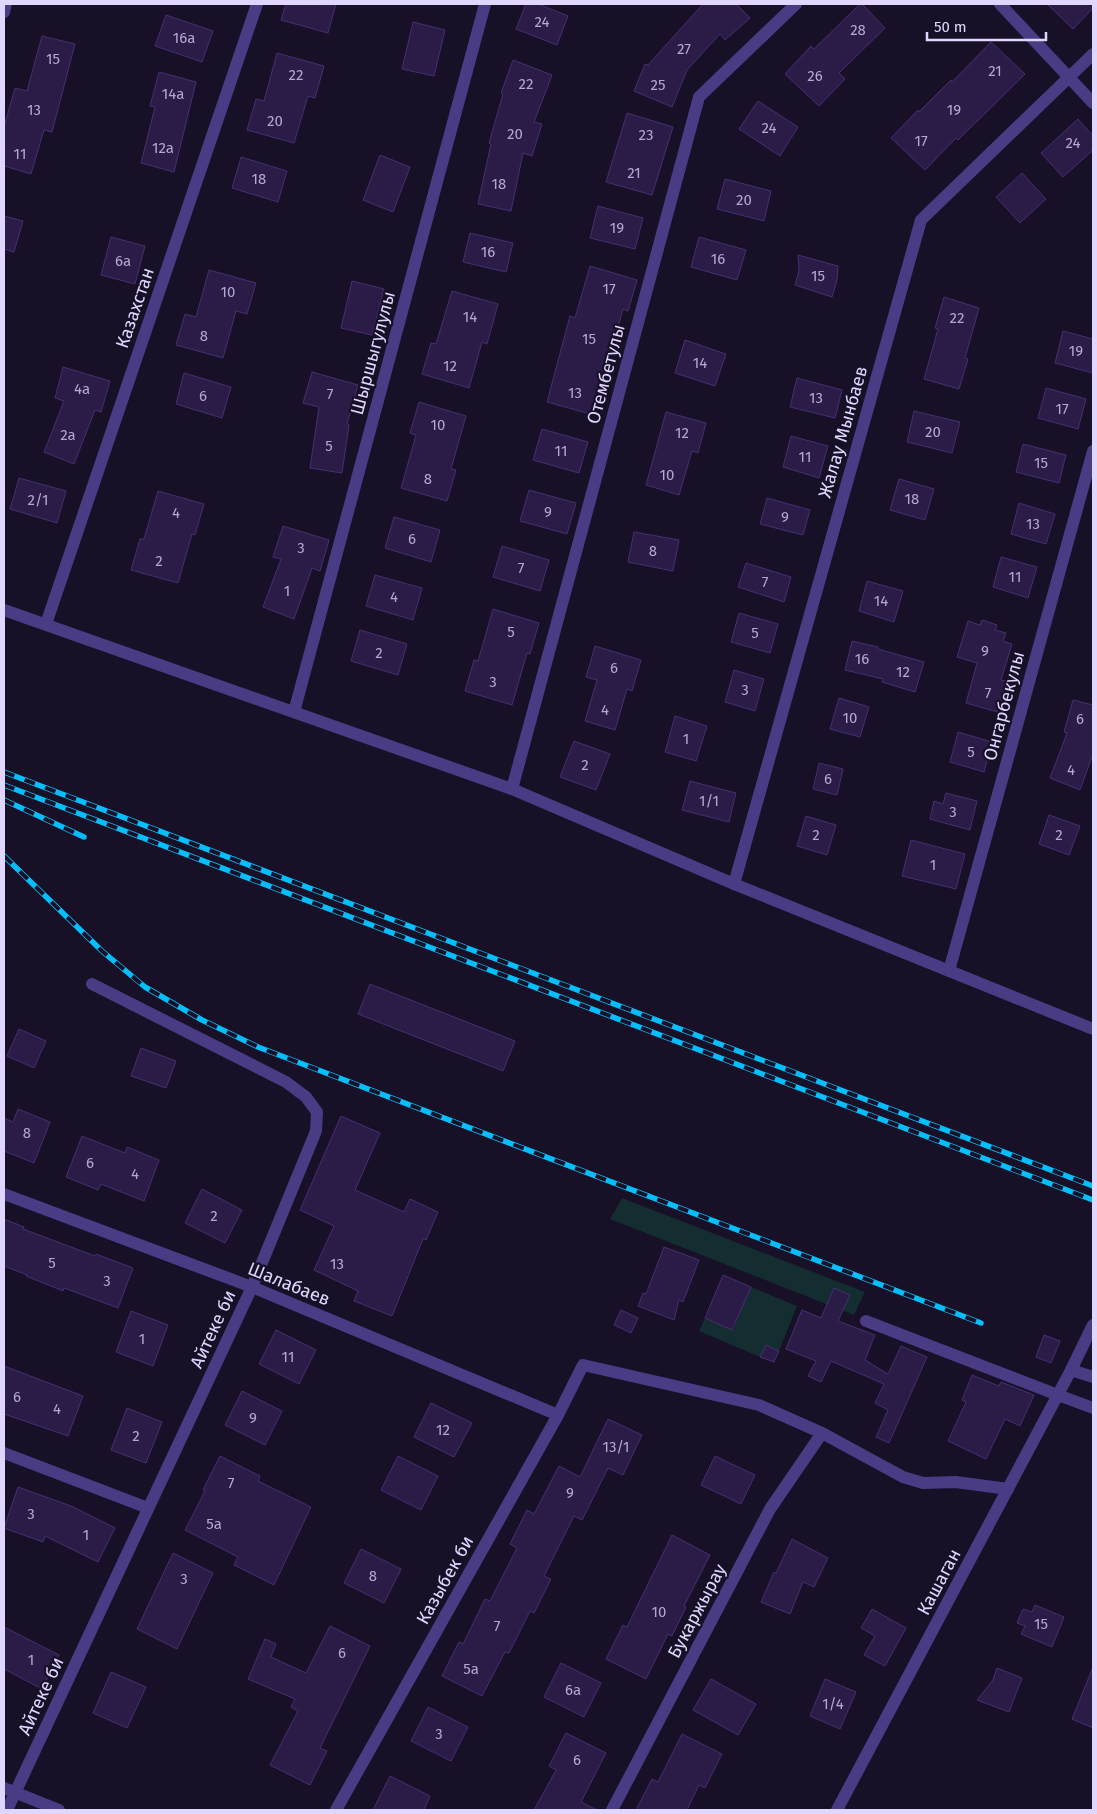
<svg xmlns="http://www.w3.org/2000/svg" width="1097" height="1814" viewBox="0 0 1097 1814" font-family="'Fira Sans',sans-serif">
	<rect width="100%" height="100%" fill="#171026"/>
	<!-- green -->
	<path fill="#132d30" d="M 622,1198 L 865,1292 L 854,1315 L 610,1219 Z
		M 751,1287 L 797,1306 L 779,1351 L 760,1357 L 699,1331 L 705,1318 L 733,1330 Z"/>
	<!-- building -->
	<path fill="#2b1c47" stroke="#462f73" d="M 286,4 L 336,4 L 328,33 L 281,20 Z
		M 526,4 L 538,4 L 568,16 L 557,45 L 516,29 Z
		M 703,4 L 736,4 L 750,18 L 725,40 L 720,34 L 687,70 L 672,107 L 634,91 L 645,64 L 648,65 Z
		M 860,4 L 862,4 L 885,28 L 839,73 L 845,79 L 819,106 L 785,74 L 811,46 L 814,49 Z
		M 1047,4 L 1093,4 L 1093,8 L 1073,29 Z
		M 166,15 L 213,31 L 202,62 L 155,46 Z
		M 413,22 L 445,30 L 434,76 L 402,69 Z
		M 42,36 L 75,44 L 52,132 L 44,130 L 31,174 L 4,166 L 4,127 L 15,88 L 27,91 Z
		M 991,42 L 1025,74 L 958,140 L 956,138 L 925,170 L 891,138 L 918,110 L 919,112 L 951,80 L 952,82 Z
		M 277,53 L 324,66 L 315,98 L 308,96 L 294,143 L 247,130 L 256,99 L 264,101 Z
		M 513,60 L 552,75 L 534,122 L 542,124 L 532,156 L 523,153 L 511,211 L 478,204 L 491,144 L 489,143 L 503,94 L 501,93 Z
		M 159,72 L 196,82 L 174,172 L 141,163 L 155,107 L 150,106 Z
		M 758,101 L 798,127 L 780,156 L 739,129 Z
		M 627,113 L 673,127 L 652,195 L 606,182 Z
		M 1078,119 L 1093,136 L 1093,150 L 1063,177 L 1041,153 Z
		M 380,155 L 410,167 L 393,212 L 363,200 Z
		M 241,157 L 287,171 L 278,202 L 232,188 Z
		M 1022,173 L 1046,199 L 1020,223 L 996,197 Z
		M 725,179 L 771,191 L 764,221 L 717,209 Z
		M 598,206 L 643,218 L 635,249 L 590,238 Z
		M 4,216 L 23,221 L 14,252 L 4,249 Z
		M 470,233 L 513,243 L 506,272 L 463,262 Z
		M 111,237 L 145,246 L 135,284 L 101,275 Z
		M 699,237 L 746,250 L 737,280 L 691,267 Z
		M 798,255 L 838,266 L 837,280 L 832,297 L 795,285 L 799,271 Z
		M 590,266 L 637,280 L 628,311 L 623,309 L 594,415 L 547,402 L 570,316 L 575,318 Z
		M 209,270 L 256,283 L 247,314 L 236,311 L 223,358 L 176,345 L 185,314 L 196,317 Z
		M 352,281 L 384,289 L 372,335 L 341,328 Z
		M 452,291 L 498,304 L 487,344 L 482,342 L 469,388 L 422,374 L 431,343 L 436,344 Z
		M 944,297 L 979,308 L 965,358 L 968,359 L 959,389 L 924,379 L 938,329 L 935,328 Z
		M 1063,331 L 1093,339 L 1093,373 L 1055,363 Z
		M 685,340 L 726,354 L 715,386 L 675,373 Z
		M 63,367 L 110,381 L 101,412 L 95,410 L 74,464 L 44,452 L 64,401 L 55,398 Z
		M 312,372 L 358,385 L 347,424 L 349,425 L 342,473 L 310,468 L 319,407 L 303,403 Z
		M 184,373 L 231,387 L 222,418 L 176,404 Z
		M 797,378 L 842,390 L 835,418 L 790,407 Z
		M 1046,388 L 1086,399 L 1078,429 L 1038,418 Z
		M 419,402 L 466,416 L 451,469 L 456,470 L 447,501 L 401,488 L 416,435 L 410,433 Z
		M 914,411 L 960,422 L 952,453 L 907,442 Z
		M 666,412 L 706,423 L 698,453 L 692,451 L 679,495 L 646,485 Z
		M 542,429 L 588,442 L 579,473 L 533,460 Z
		M 791,436 L 828,446 L 819,478 L 783,467 Z
		M 1023,444 L 1066,455 L 1059,483 L 1016,472 Z
		M 19,478 L 66,491 L 57,523 L 10,509 Z
		M 899,479 L 934,489 L 925,520 L 890,510 Z
		M 529,490 L 576,503 L 567,534 L 520,521 Z
		M 158,491 L 204,504 L 195,535 L 192,534 L 178,583 L 131,570 L 140,539 L 144,539 Z
		M 767,498 L 810,510 L 803,535 L 760,524 Z
		M 1019,503 L 1055,514 L 1046,544 L 1011,534 Z
		M 394,517 L 440,530 L 431,562 L 385,548 Z
		M 283,526 L 329,540 L 320,571 L 312,568 L 294,619 L 263,607 L 281,559 L 273,557 Z
		M 634,532 L 679,540 L 673,571 L 628,562 Z
		M 502,546 L 549,560 L 540,591 L 493,577 Z
		M 1001,557 L 1037,567 L 1028,598 L 993,587 Z
		M 746,563 L 791,577 L 784,602 L 738,587 Z
		M 375,575 L 422,588 L 413,620 L 366,606 Z
		M 867,581 L 903,591 L 894,622 L 859,611 Z
		M 493,609 L 539,623 L 530,654 L 527,653 L 512,705 L 465,691 L 474,660 L 478,661 Z
		M 739,613 L 778,624 L 770,653 L 731,642 Z
		M 982,620 L 997,625 L 995,630 L 1006,633 L 1003,641 L 1012,644 L 1001,680 L 1010,682 L 1001,713 L 966,703 L 977,663 L 957,657 L 968,621 L 980,625 Z
		M 360,630 L 407,644 L 398,675 L 351,661 Z
		M 852,641 L 878,647 L 878,649 L 924,662 L 915,692 L 882,682 L 883,679 L 845,670 Z
		M 595,646 L 641,660 L 632,691 L 627,689 L 615,730 L 585,721 L 597,680 L 586,677 Z
		M 734,670 L 764,679 L 755,711 L 725,702 Z
		M 839,698 L 869,707 L 860,737 L 830,729 Z
		M 1073,700 L 1093,705 L 1093,754 L 1080,790 L 1050,778 L 1067,733 L 1064,732 Z
		M 675,716 L 707,726 L 696,761 L 665,752 Z
		M 958,732 L 992,742 L 984,772 L 950,762 Z
		M 574,741 L 610,754 L 596,790 L 560,777 Z
		M 819,763 L 843,769 L 837,795 L 813,789 Z
		M 690,781 L 736,793 L 729,822 L 682,810 Z
		M 946,793 L 977,801 L 970,830 L 930,819 L 934,801 L 943,804 Z
		M 1049,815 L 1080,826 L 1069,855 L 1039,844 Z
		M 806,816 L 836,825 L 827,855 L 797,846 Z
		M 911,840 L 965,854 L 956,889 L 902,876 Z
		M 370,984 L 515,1041 L 503,1071 L 358,1014 Z
		M 19,1029 L 46,1041 L 34,1068 L 7,1056 Z
		M 141,1048 L 176,1061 L 166,1088 L 131,1076 Z
		M 18,1109 L 50,1122 L 34,1163 L 4,1151 L 4,1118 L 13,1122 Z
		M 341,1116 L 380,1133 L 355,1190 L 404,1212 L 410,1199 L 438,1212 L 426,1240 L 423,1239 L 392,1316 L 354,1301 L 358,1291 L 314,1270 L 334,1226 L 300,1210 Z
		M 82,1136 L 125,1153 L 127,1147 L 159,1160 L 144,1201 L 101,1184 L 98,1190 L 66,1177 Z
		M 202,1189 L 242,1210 L 225,1243 L 185,1223 Z
		M 4,1219 L 24,1227 L 23,1229 L 95,1256 L 96,1254 L 133,1268 L 118,1308 L 64,1288 L 63,1291 L 26,1276 L 27,1275 L 4,1266 Z
		M 664,1247 L 699,1260 L 683,1302 L 679,1300 L 674,1320 L 638,1306 L 643,1293 L 646,1294 Z
		M 723,1275 L 751,1287 L 732,1330 L 705,1318 Z
		M 834,1288 L 850,1295 L 838,1321 L 875,1335 L 865,1360 L 888,1374 L 901,1346 L 927,1357 L 889,1443 L 876,1437 L 888,1410 L 875,1403 L 884,1384 L 831,1361 L 821,1382 L 808,1376 L 816,1361 L 786,1349 L 802,1310 L 821,1318 Z
		M 621,1310 L 638,1318 L 631,1333 L 614,1325 Z
		M 131,1311 L 168,1325 L 153,1366 L 116,1352 Z
		M 276,1330 L 316,1350 L 299,1384 L 259,1364 Z
		M 1044,1335 L 1060,1341 L 1051,1363 L 1036,1357 Z
		M 766,1345 L 779,1351 L 774,1362 L 760,1357 Z
		M 4,1366 L 83,1396 L 68,1436 L 4,1414 Z
		M 972,1375 L 999,1386 L 1001,1382 L 1034,1395 L 1020,1426 L 1005,1419 L 986,1459 L 948,1441 L 966,1402 L 962,1400 Z
		M 242,1391 L 282,1411 L 265,1445 L 225,1425 Z
		M 431,1403 L 472,1423 L 454,1457 L 414,1437 Z
		M 127,1408 L 162,1422 L 146,1463 L 111,1450 Z
		M 608,1419 L 642,1435 L 623,1475 L 608,1468 L 582,1520 L 574,1516 L 544,1576 L 551,1579 L 534,1613 L 530,1611 L 509,1653 L 505,1652 L 482,1696 L 442,1676 L 459,1642 L 463,1644 L 485,1599 L 490,1601 L 517,1548 L 510,1544 L 527,1510 L 534,1514 L 559,1466 L 580,1477 Z
		M 220,1456 L 260,1476 L 258,1481 L 311,1507 L 274,1585 L 234,1565 L 238,1557 L 185,1530 L 205,1491 L 203,1490 Z
		M 398,1456 L 438,1476 L 421,1510 L 381,1490 Z
		M 715,1456 L 755,1475 L 741,1504 L 701,1485 Z
		M 18,1487 L 71,1506 L 115,1528 L 98,1562 L 45,1536 L 43,1542 L 4,1528 Z
		M 672,1535 L 710,1555 L 684,1606 L 686,1607 L 672,1636 L 668,1634 L 646,1679 L 606,1659 L 623,1625 L 627,1627 Z
		M 792,1539 L 828,1558 L 814,1587 L 803,1582 L 790,1614 L 761,1602 L 774,1572 L 776,1573 Z
		M 361,1549 L 401,1569 L 384,1603 L 344,1583 Z
		M 173,1553 L 213,1573 L 177,1649 L 137,1629 Z
		M 1035,1605 L 1064,1617 L 1052,1647 L 1021,1634 L 1025,1626 L 1017,1623 L 1023,1609 L 1032,1612 Z
		M 872,1609 L 906,1628 L 885,1666 L 864,1655 L 875,1636 L 861,1628 Z
		M 330,1626 L 370,1646 L 320,1748 L 327,1751 L 310,1785 L 270,1765 L 298,1711 L 291,1707 L 295,1699 L 248,1679 L 265,1639 L 276,1644 L 271,1657 L 306,1673 Z
		M 4,1627 L 59,1655 L 42,1689 L 4,1669 Z
		M 561,1663 L 601,1683 L 584,1717 L 544,1697 Z
		M 1093,1667 L 1093,1728 L 1072,1719 Z
		M 997,1668 L 1022,1678 L 1009,1712 L 977,1700 L 993,1680 Z
		M 111,1672 L 146,1687 L 127,1728 L 93,1713 Z
		M 711,1679 L 756,1704 L 738,1735 L 693,1710 Z
		M 825,1679 L 856,1692 L 840,1729 L 810,1716 Z
		M 428,1707 L 468,1727 L 451,1761 L 411,1741 Z
		M 566,1733 L 606,1753 L 581,1802 L 597,1810 L 534,1810 L 556,1770 L 549,1766 Z
		M 682,1734 L 722,1754 L 705,1788 L 699,1785 L 687,1810 L 636,1810 L 652,1779 L 658,1782 Z
		M 390,1776 L 430,1796 L 424,1810 L 373,1810 Z"/>
	<g fill="none" stroke-linecap="round" stroke-linejoin="round">
		<!-- minor -->
		<path stroke="#493c85" stroke-width="12" d="M 1000,4 L 1093,103
			M 4,12 L 6,4
			M 46,624 L 257,4
			M 294,712 L 485,4
			M 512,789 L 699,97 L 796,4
			M 734,884 L 921,220 L 1093,54
			M 949,971 L 1093,451
			M 4,1194 L 252,1287 L 558,1415
			M 866,1321 L 1058,1395
			M 1071,1370 L 1093,1325
			M 4,1453 L 148,1508
			M 7,1810 L 252,1287 L 316,1131 L 317,1112 L 306,1097 L 286,1082 L 92,984
			M 336,1810 L 558,1415 L 583,1365 L 759,1405 L 822,1433 L 903,1477 L 923,1483 L 956,1482 L 1008,1489
			M 612,1810 L 770,1509 L 822,1433"/>
		<!-- tertiary -->
		<path stroke="#493c85" stroke-width="12" d="M 4,610 L 512,789 L 734,884 L 1093,1029
			M 1058,1395 L 1093,1408
			M 4,1788 L 59,1810
			M 837,1810 L 1071,1370 L 1093,1377"/>
		<defs>
			<path id="rail" d="M 4,772 L 1093,1186
				M 4,785 L 1093,1200
				M 4,800 L 84,837
				M 4,856 L 102,951 L 145,987 L 202,1020 L 258,1047 L 981,1323"/>
		</defs>
		<!-- rail casing -->
		<use href="#rail" stroke="#05befb" stroke-width="5.5"/>
		<!-- rail -->
		<use href="#rail" stroke="#171026" stroke-width="4" stroke-dasharray="11" stroke-linecap="butt"/>
	</g>
	<g text-anchor="middle" dominant-baseline="central" stroke-width="4.5" stroke-linejoin="round" paint-order="stroke">
		<!-- number labels -->
		<g font-size="15" fill="#b3a8d0">
			<text x="542" y="22">24</text>
			<text x="858" y="30">28</text>
			<text x="184" y="38">16а</text>
			<text x="684" y="49">27</text>
			<text x="53" y="59">15</text>
			<text x="995" y="71">21</text>
			<text x="296" y="75">22</text>
			<text x="815" y="76">26</text>
			<text x="526" y="84">22</text>
			<text x="658" y="85">25</text>
			<text x="173" y="94">14а</text>
			<text x="34" y="110">13</text>
			<text x="954" y="110">19</text>
			<text x="275" y="121">20</text>
			<text x="769" y="128">24</text>
			<text x="515" y="134">20</text>
			<text x="646" y="135">23</text>
			<text x="921" y="141">17</text>
			<text x="1073" y="143">24</text>
			<text x="163" y="148">12а</text>
			<text x="20" y="154">11</text>
			<text x="634" y="173">21</text>
			<text x="259" y="179">18</text>
			<text x="499" y="184">18</text>
			<text x="744" y="200">20</text>
			<text x="617" y="228">19</text>
			<text x="488" y="252">16</text>
			<text x="718" y="259">16</text>
			<text x="123" y="261">6а</text>
			<text x="818" y="276">15</text>
			<text x="609" y="289">17</text>
			<text x="228" y="292">10</text>
			<text x="470" y="317">14</text>
			<text x="957" y="318">22</text>
			<text x="204" y="336">8</text>
			<text x="589" y="339">15</text>
			<text x="1076" y="351">19</text>
			<text x="700" y="363">14</text>
			<text x="450" y="366">12</text>
			<text x="82" y="389">4а</text>
			<text x="575" y="393">13</text>
			<text x="330" y="394">7</text>
			<text x="203" y="396">6</text>
			<text x="816" y="398">13</text>
			<text x="1062" y="409">17</text>
			<text x="438" y="425">10</text>
			<text x="933" y="432">20</text>
			<text x="682" y="433">12</text>
			<text x="68" y="435">2а</text>
			<text x="329" y="446">5</text>
			<text x="561" y="451">11</text>
			<text x="805" y="457">11</text>
			<text x="1041" y="463">15</text>
			<text x="667" y="475">10</text>
			<text x="428" y="479">8</text>
			<text x="912" y="499">18</text>
			<text x="38" y="500">2/1</text>
			<text x="548" y="512">9</text>
			<text x="176" y="513">4</text>
			<text x="785" y="517">9</text>
			<text x="1033" y="524">13</text>
			<text x="412" y="539">6</text>
			<text x="301" y="548">3</text>
			<text x="653" y="551">8</text>
			<text x="159" y="561">2</text>
			<text x="521" y="568">7</text>
			<text x="1015" y="577">11</text>
			<text x="765" y="582">7</text>
			<text x="287" y="591">1</text>
			<text x="394" y="597">4</text>
			<text x="881" y="601">14</text>
			<text x="511" y="632">5</text>
			<text x="755" y="633">5</text>
			<text x="985" y="651">9</text>
			<text x="379" y="653">2</text>
			<text x="862" y="659">16</text>
			<text x="614" y="668">6</text>
			<text x="903" y="672">12</text>
			<text x="493" y="682">3</text>
			<text x="745" y="690">3</text>
			<text x="988" y="693">7</text>
			<text x="605" y="710">4</text>
			<text x="850" y="718">10</text>
			<text x="1080" y="719">6</text>
			<text x="686" y="739">1</text>
			<text x="971" y="752">5</text>
			<text x="585" y="765">2</text>
			<text x="1071" y="770">4</text>
			<text x="828" y="779">6</text>
			<text x="709" y="801">1/1</text>
			<text x="953" y="812">3</text>
			<text x="816" y="835">2</text>
			<text x="1059" y="835">2</text>
			<text x="933" y="865">1</text>
			<text x="27" y="1133">8</text>
			<text x="90" y="1163">6</text>
			<text x="135" y="1174">4</text>
			<text x="214" y="1216">2</text>
			<text x="52" y="1263">5</text>
			<text x="337" y="1264">13</text>
			<text x="107" y="1281">3</text>
			<text x="142" y="1339">1</text>
			<text x="288" y="1357">11</text>
			<text x="17" y="1397">6</text>
			<text x="57" y="1409">4</text>
			<text x="253" y="1418">9</text>
			<text x="443" y="1430">12</text>
			<text x="136" y="1436">2</text>
			<text x="616" y="1447">13/1</text>
			<text x="231" y="1483">7</text>
			<text x="570" y="1493">9</text>
			<text x="31" y="1514">3</text>
			<text x="214" y="1524">5а</text>
			<text x="86" y="1535">1</text>
			<text x="373" y="1576">8</text>
			<text x="184" y="1579">3</text>
			<text x="659" y="1612">10</text>
			<text x="1041" y="1624">15</text>
			<text x="497" y="1626">7</text>
			<text x="342" y="1653">6</text>
			<text x="31" y="1660">1</text>
			<text x="471" y="1669">5а</text>
			<text x="573" y="1690">6а</text>
			<text x="833" y="1704">1/4</text>
			<text x="439" y="1734">3</text>
			<text x="577" y="1760">6</text>
		</g>
		<!-- street labels -->
		<g font-size="18" fill="#e0d6fe" stroke="#171026">
			<text transform="translate(135 308) rotate(-71)">Казахстан</text>
			<text transform="translate(373 353) rotate(-75)">Шыршыгулулы</text>
			<text transform="translate(606 374) rotate(-75)">Отембетулы</text>
			<text transform="translate(843 432) rotate(-74)">Жалау Мынбаев</text>
			<text transform="translate(1004 706) rotate(-75)">Онгарбекулы</text>
			<text transform="translate(289 1284) rotate(22)">Шалабаев</text>
			<text transform="translate(213 1329) rotate(-65)">Айтеке би</text>
			<text transform="translate(445 1580) rotate(-61)">Казыбек би</text>
			<text transform="translate(939 1582) rotate(-62)">Кашаган</text>
			<text transform="translate(697 1611) rotate(-62)">Букаржырау</text>
			<text transform="translate(41 1696) rotate(-65)">Айтеке би</text>
		</g>
	</g>
	<!-- border -->
	<rect width="1097" height="1814" fill="none" stroke="#e0d6fe" stroke-width="10"/>
	<!-- scale -->
	<path d="M927 32v8h119v-8" fill="none" stroke="#e0d6fe" stroke-width="2.5"/>
	<text x="934" y="32" font-size="15" fill="#e0d6fe" stroke="#171026" stroke-width="4" paint-order="stroke">50 m</text>
</svg>
